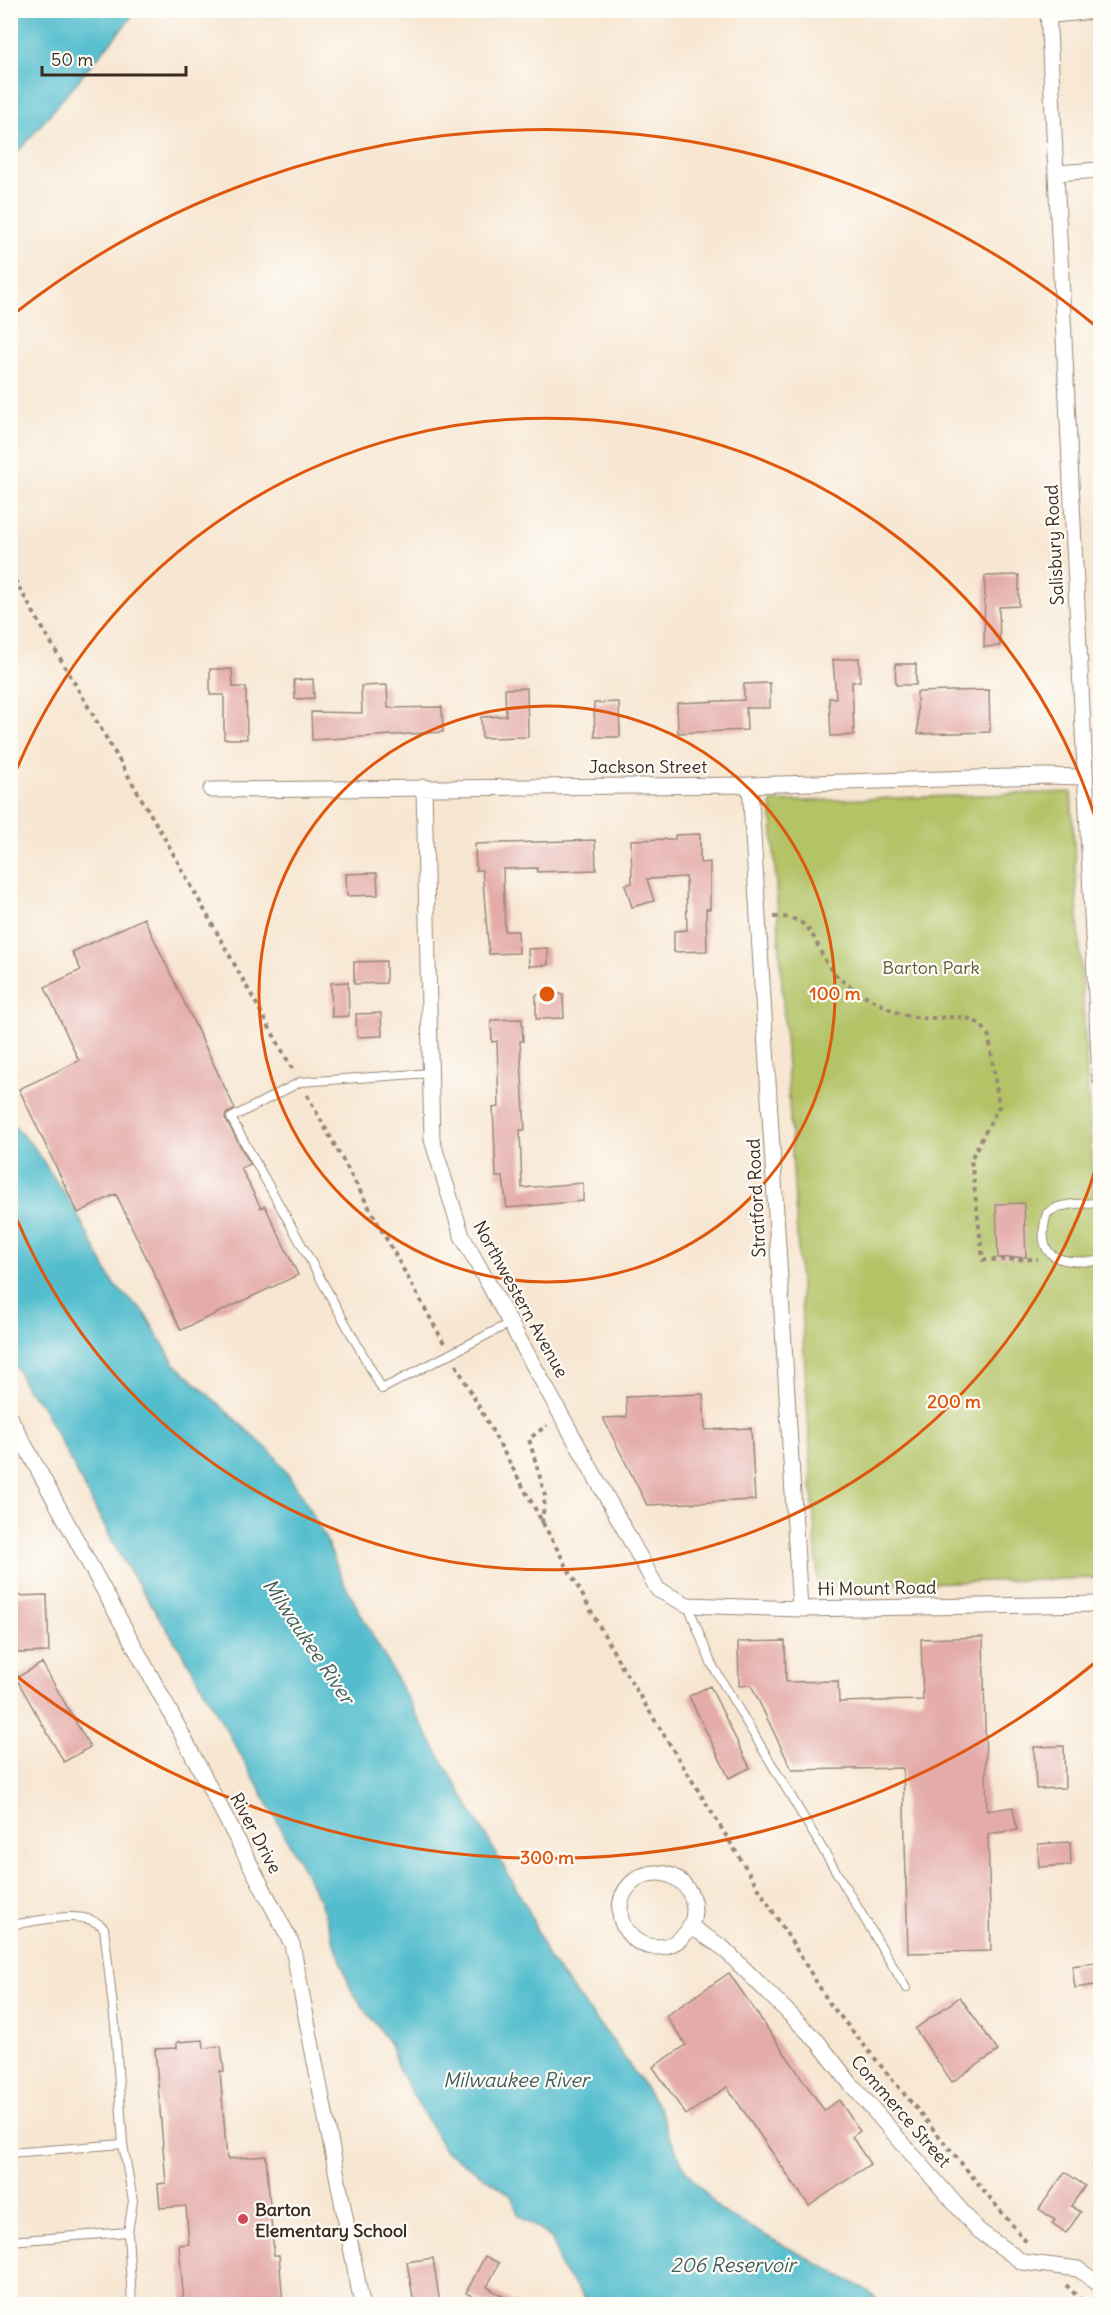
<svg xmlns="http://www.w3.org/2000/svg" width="1111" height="2315" viewBox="0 0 1111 2315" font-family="Delius,sans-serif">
	<rect width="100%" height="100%" fill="#fdfcf7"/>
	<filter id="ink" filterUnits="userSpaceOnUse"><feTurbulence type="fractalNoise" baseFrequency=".0167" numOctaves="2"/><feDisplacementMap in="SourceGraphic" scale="12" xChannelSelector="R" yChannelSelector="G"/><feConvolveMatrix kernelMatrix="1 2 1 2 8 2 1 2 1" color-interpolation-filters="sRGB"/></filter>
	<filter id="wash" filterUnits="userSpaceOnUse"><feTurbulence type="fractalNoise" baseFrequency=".008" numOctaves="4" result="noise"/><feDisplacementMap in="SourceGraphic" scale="24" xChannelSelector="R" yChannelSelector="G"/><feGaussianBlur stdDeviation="1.35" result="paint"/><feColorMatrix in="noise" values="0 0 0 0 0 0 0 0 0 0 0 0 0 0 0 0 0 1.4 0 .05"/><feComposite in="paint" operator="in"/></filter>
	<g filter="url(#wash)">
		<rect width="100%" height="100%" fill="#f7e6d1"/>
		<!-- green -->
		<path fill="#b3c366" stroke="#777642" stroke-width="1.5" d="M 1071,792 L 1100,1304 L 1100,1578 L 818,1586 L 771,802 Z"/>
		<!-- water -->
		<path fill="#52bdcd" stroke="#467476" stroke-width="1.5" d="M 15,10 L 137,11 L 11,160 L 10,14 Z
			M 10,1122 L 33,1146 L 75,1210 L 114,1285 L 144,1312 L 174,1363 L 275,1456 L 302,1495 L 326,1540 L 344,1583 L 419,1720 L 528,1909 L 548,1958 L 611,2039 L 660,2109 L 668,2134 L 686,2171 L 722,2212 L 867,2290 L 882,2304 L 590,2304 L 561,2269 L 552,2239 L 518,2214 L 511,2195 L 444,2150 L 398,2068 L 390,2044 L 351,1990 L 320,1901 L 272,1811 L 190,1665 L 119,1554 L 41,1404 L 27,1390 L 11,1356 Z"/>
		<g id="blocks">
			<!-- building -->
			<path fill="#e4aba9" d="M 1019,575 L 1019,606 L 999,607 L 1000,646 L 984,647 L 985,576 Z
				M 859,658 L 860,681 L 852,682 L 854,735 L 831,736 L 829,698 L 836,698 L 833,660 Z
				M 895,664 L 916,664 L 916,685 L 896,685 Z
				M 210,669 L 232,669 L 233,687 L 246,687 L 247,739 L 224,739 L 224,695 L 210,695 Z
				M 313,679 L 314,698 L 295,699 L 294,680 Z
				M 770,683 L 770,708 L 746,708 L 747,730 L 678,733 L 677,703 L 744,700 L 744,684 Z
				M 387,685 L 388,708 L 442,707 L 443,732 L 312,740 L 311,712 L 362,713 L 361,686 Z
				M 527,688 L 528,737 L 482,738 L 481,717 L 506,716 L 505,689 Z
				M 989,690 L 990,732 L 918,734 L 917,692 Z
				M 619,702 L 620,737 L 595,737 L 594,703 Z
				M 700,834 L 700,863 L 710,862 L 710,909 L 706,909 L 707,951 L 674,952 L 674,931 L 687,930 L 686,877 L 647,879 L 654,901 L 632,907 L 625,885 L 632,883 L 631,840 L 675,839 L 675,835 Z
				M 595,840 L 596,870 L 537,872 L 537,868 L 503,869 L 505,931 L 518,931 L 519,953 L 489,954 L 482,870 L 476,870 L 475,844 Z
				M 377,873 L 378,895 L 347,896 L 346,874 Z
				M 144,918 L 235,1109 L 226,1114 L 225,1118 L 250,1164 L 241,1168 L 261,1208 L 265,1206 L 298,1275 L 181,1330 L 116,1194 L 78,1213 L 19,1089 L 79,1061 L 45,987 L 81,970 L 72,952 Z
				M 548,948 L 548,965 L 529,966 L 528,949 Z
				M 386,961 L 386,983 L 354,984 L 354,962 Z
				M 348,982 L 349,1016 L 332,1017 L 331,983 Z
				M 563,994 L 564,1018 L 536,1019 L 536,995 Z
				M 381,1013 L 382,1036 L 357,1037 L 356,1014 Z
				M 522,1019 L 523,1041 L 520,1041 L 525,1130 L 520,1130 L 522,1188 L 583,1183 L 583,1201 L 507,1208 L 503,1177 L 496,1177 L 493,1108 L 499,1107 L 497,1041 L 492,1042 L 491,1020 Z
				M 1024,1203 L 1026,1257 L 998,1258 L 996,1204 Z
				M 703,1394 L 705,1430 L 751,1428 L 755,1500 L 647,1505 L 603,1418 L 627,1417 L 626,1397 Z
				M 47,1595 L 49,1652 L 17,1653 L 15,1596 Z
				M 983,1637 L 987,1811 L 1013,1807 L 1017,1830 L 988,1834 L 991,1951 L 908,1953 L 903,1768 L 792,1770 L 751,1685 L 739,1686 L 738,1642 L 785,1641 L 786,1682 L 838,1681 L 839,1702 L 923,1700 L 921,1639 Z
				M 42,1663 L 90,1747 L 64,1762 L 16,1678 Z
				M 710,1686 L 750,1768 L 729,1778 L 689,1696 Z
				M 1064,1746 L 1065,1788 L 1036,1789 L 1034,1747 Z
				M 1070,1842 L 1071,1865 L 1039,1867 L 1038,1844 Z
				M 1101,1962 L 1101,1984 L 1075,1988 L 1072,1966 Z
				M 729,1973 L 824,2110 L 839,2100 L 860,2131 L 852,2137 L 870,2164 L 809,2206 L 727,2087 L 686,2115 L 653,2067 L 686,2045 L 666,2016 Z
				M 960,1997 L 998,2051 L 952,2082 L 915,2029 Z
				M 203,2040 L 204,2048 L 221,2046 L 224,2071 L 220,2071 L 227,2159 L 266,2156 L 274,2255 L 279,2255 L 283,2304 L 184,2304 L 179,2245 L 189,2244 L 186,2206 L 160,2208 L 158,2184 L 166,2183 L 155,2049 L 177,2048 L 177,2042 Z
				M 1065,2172 L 1085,2186 L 1071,2206 L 1081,2212 L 1066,2233 L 1052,2223 L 1055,2220 L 1039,2209 Z
				M 485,2256 L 499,2263 L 487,2287 L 516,2304 L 488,2304 L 466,2293 Z
				M 433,2258 L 440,2304 L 414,2304 L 407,2262 Z"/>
		</g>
	</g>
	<g filter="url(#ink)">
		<use href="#blocks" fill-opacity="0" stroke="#998878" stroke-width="1.5"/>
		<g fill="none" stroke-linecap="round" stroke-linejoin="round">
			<defs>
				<path id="service" d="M 1048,19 L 1100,14
					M 431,1073 L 300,1082 L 231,1118 L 382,1389 L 510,1323
					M 1100,1203 L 1073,1204 L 1058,1207 L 1047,1213 C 1033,1262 1062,1263 1100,1261
					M 688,1605 L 711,1663 L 906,1988
					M 10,1925 C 38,1922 83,1907 104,1928 L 115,2025 L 123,2144 L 133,2201 L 128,2232 L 132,2304
					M 10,2153 L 123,2144
					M 10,2241 L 128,2232"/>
				<path id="minor" d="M 1048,10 L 1100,1078
					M 1056,173 L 1100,170
					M 750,785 L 800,1609
					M 424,787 L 432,1140 L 462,1236 L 658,1590 L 688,1605 L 800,1609 L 1100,1604
					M 211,790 L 750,785 L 1043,776 L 1084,777
					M 10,1418 L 168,1708 L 292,1944 L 362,2304
					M620 1910a37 37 0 1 1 74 0a37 37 0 1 1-74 0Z
					M 690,1926 L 722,1947 L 818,2042 L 850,2083 L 978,2230 L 1022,2262 L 1078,2269 L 1100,2285"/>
			</defs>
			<!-- service casing -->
			<use href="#service" stroke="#998878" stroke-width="10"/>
			<!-- minor casing -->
			<use href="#minor" stroke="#998878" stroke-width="17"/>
			<!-- path -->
			<path stroke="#998878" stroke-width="4" stroke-dasharray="4.5 4.5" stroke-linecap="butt" d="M 10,572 L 169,846 L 294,1072
				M 774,917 C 820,914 813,954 836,975 C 848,987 867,997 882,1005 C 895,1013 911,1018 926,1018 C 951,1019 975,1009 989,1037 L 999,1106 L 971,1159 L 983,1260 L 1038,1259
				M 307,1095 L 444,1343
				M 456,1365 L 622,1667 L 830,2004 L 1028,2244
				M 542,1523 L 545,1495 L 529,1439 L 547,1425
				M 1066,2285 L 1085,2304"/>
			<!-- service -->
			<use href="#service" stroke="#fff" stroke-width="8"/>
			<!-- minor -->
			<use href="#minor" stroke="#fff" stroke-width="15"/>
		</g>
	</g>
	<!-- distance rings -->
	<g fill="none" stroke="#df570d" stroke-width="3">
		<circle cx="547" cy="994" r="288"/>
		<path d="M1099 1158A576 576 0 0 1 11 1205M11 783A576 576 0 0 1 1099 830"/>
		<path d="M1097 1661A864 864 0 0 1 15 1675M15 313A864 864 0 0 1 1097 327"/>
	</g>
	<!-- markers -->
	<circle fill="#d1495b" stroke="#fdfcf7" stroke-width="2" cx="243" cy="2219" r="6"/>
	<g text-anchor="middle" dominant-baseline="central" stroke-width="4.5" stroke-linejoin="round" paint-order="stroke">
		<!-- street labels -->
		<g font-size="18" fill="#3b2a1e" stroke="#fdfcf7">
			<text transform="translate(1054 545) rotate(-93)">Salisbury Road</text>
			<text x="648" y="766">Jackson Street</text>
			<text transform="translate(756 1198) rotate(-93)">Stratford Road</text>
			<text transform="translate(521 1299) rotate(61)">Northwestern Avenue</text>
			<text transform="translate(877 1588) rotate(-1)">Hi Mount Road</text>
			<text transform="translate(256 1833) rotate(62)">River Drive</text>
			<text transform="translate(901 2111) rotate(49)">Commerce Street</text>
		</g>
		<!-- park labels -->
		<g font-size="18" fill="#5f5834" stroke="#fdfcf7">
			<text x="931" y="967">Barton Park</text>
		</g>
		<!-- poi labels -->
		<g font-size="18" font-weight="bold" fill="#3b2a1e" stroke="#fdfcf7" text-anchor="start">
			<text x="255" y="2209">Barton<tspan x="255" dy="21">Elementary School</tspan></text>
		</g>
		<!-- water labels -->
		<g font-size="20" font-style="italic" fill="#435d5b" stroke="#fdfcf7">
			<text transform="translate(309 1641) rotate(56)">Milwaukee River</text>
			<text x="516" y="2079">Milwaukee River</text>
			<text x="733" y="2264">206 Reservoir</text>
		</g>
	</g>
	<circle cx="547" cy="994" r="9" fill="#df570d" stroke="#fdfcf7" stroke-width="3"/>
	<g font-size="18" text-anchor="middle" font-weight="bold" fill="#df570d" stroke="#fdfcf7" stroke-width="4.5" stroke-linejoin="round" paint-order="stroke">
		<text x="835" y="1000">100 m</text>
		<text x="954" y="1408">200 m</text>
		<text x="547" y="1864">300 m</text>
	</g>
	<!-- margin -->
	<rect width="1111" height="2315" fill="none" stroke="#fdfcf7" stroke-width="36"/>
	<!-- scale -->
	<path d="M42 66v9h144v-9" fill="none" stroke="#3b2a1e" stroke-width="3"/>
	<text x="51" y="66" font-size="18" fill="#3b2a1e" stroke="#fdfcf7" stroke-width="4.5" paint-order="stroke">50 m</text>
</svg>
